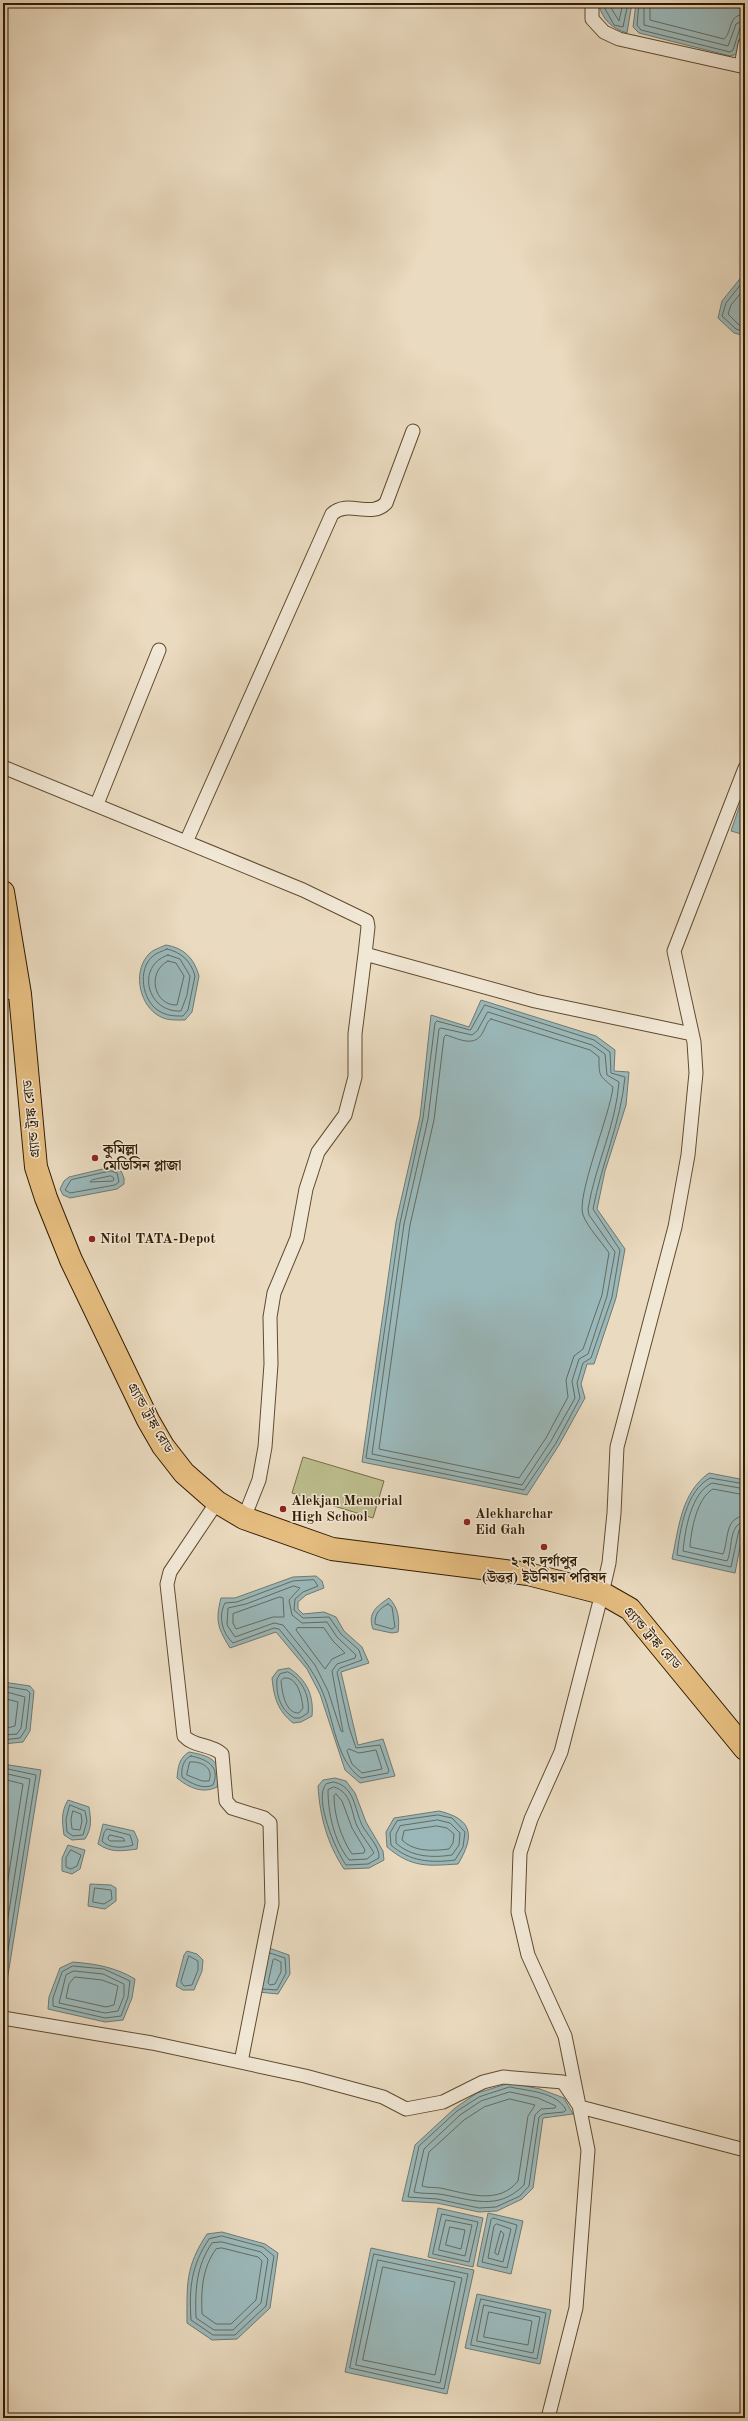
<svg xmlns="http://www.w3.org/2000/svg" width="748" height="2421" viewBox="0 0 748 2421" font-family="'Old Standard TT','Noto Serif Bengali',serif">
	<rect width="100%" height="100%" fill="#eadabf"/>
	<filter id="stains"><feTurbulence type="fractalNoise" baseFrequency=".005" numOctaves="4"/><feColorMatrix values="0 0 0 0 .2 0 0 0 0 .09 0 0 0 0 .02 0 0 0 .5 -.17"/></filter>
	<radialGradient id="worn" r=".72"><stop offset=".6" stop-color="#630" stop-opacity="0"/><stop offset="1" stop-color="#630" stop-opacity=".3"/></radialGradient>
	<!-- green -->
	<path fill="#bdbe8e" stroke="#776c47" d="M 303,1457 L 384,1481 L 373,1518 L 292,1493 Z"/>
	<!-- water -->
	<path fill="#9ab8ba" stroke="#707970" d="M 598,3 L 632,3 L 627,33 C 611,28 603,20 598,3 Z
		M 636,3 L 745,3 L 745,22 L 737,54 L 730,56 L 639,33 L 633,27 Z
		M 743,275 L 745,276 L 745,336 L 734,333 L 718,318 L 722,301 Z
		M 743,796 L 745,797 L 745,835 L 731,831 Z
		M 166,945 C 184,948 194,958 199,976 L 192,1012 L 185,1020 C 175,1020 165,1021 156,1014 C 138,1001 133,969 150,953 C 153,950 161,947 166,945 Z
		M 481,1000 L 596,1036 L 615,1050 L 614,1071 L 629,1072 L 626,1105 L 605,1171 L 597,1209 L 625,1249 L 616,1298 L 594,1364 L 587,1364 L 581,1384 L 585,1398 L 559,1445 L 527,1495 L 362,1462 L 396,1222 L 420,1117 L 431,1015 L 469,1027 Z
		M 111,1167 L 121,1171 L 124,1178 L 124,1184 L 117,1189 L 70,1198 L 63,1195 L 60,1189 L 64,1181 L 69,1177 Z
		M 709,1473 L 745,1480 L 745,1521 L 735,1573 L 672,1559 C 679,1527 681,1493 709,1473 Z
		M 316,1576 L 322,1581 L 324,1588 L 306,1595 L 298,1602 L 298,1609 L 303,1614 L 324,1612 L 336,1617 L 344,1631 L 362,1647 L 369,1663 L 341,1672 L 358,1745 L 383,1739 L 395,1776 L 360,1783 L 345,1770 L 320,1694 L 307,1669 L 276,1632 L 230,1648 C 218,1628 215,1622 221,1598 L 235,1598 L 293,1577 Z
		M 389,1598 C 398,1607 400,1619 398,1632 L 392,1633 L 373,1629 C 367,1613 377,1606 389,1598 Z
		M 289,1668 C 307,1680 314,1696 312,1716 L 301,1722 L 293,1723 C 277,1710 274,1697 272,1678 L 278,1670 Z
		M 3,1682 L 30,1686 L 34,1691 L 30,1731 L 23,1742 L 3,1744 Z
		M 189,1752 C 212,1756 224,1762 217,1787 C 203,1794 189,1788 177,1778 C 178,1767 179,1758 189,1752 Z
		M 3,1764 L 41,1770 L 3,2006 Z
		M 335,1778 L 346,1781 L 355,1793 L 366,1822 L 383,1851 L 384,1860 L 369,1868 L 344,1869 C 327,1843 320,1817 318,1786 L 323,1780 Z
		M 68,1800 L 89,1807 C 91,1820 92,1828 85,1839 L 72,1840 L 64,1835 C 62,1821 61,1812 68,1800 Z
		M 439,1811 C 473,1819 475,1836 458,1864 C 427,1866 412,1868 387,1847 L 386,1832 L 394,1818 Z
		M 103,1824 L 134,1831 L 138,1840 L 137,1849 C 122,1851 111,1853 98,1844 Z
		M 68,1845 L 85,1850 L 80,1869 L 72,1874 L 62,1871 L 62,1858 Z
		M 90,1884 L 111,1885 L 116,1888 L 116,1901 L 105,1909 L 88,1906 Z
		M 269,1948 L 289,1955 L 290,1974 L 278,1994 L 259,1992 Z
		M 187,1951 L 197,1954 L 203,1960 L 202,1971 L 194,1990 L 183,1990 L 176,1986 L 184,1955 Z
		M 73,1962 C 96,1964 115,1967 135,1979 L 132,1998 L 123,2020 L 105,2022 L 48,2009 L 49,1997 L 60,1968 Z
		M 510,2083 L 540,2089 L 564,2098 L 573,2114 L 543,2118 L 533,2188 L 522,2199 L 497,2211 L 479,2212 L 437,2203 L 402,2201 L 415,2145 L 455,2108 L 477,2093 Z
		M 438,2208 L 483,2218 L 473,2267 L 428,2257 Z
		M 488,2213 L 523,2221 L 511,2274 L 477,2266 Z
		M 222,2232 L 265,2244 L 278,2253 L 270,2308 L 237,2339 L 212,2340 L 187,2323 C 187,2285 185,2267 207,2234 Z
		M 371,2248 L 474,2270 L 447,2394 L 345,2372 Z
		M 477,2294 L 551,2310 L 540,2364 L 465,2348 Z"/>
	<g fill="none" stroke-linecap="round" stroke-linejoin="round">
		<!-- shore -->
		<path stroke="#666a5d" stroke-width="1" d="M 602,3 L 614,25 L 623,27 L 628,3
			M 608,3 L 619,21 L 623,3
			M 639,3 L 637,25 L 641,30 L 730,52 L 733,50 L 740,28 L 745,25
			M 644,3 L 644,25 L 728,46 L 736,24 L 745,20
			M 650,3 L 650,20 L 724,39 C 733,31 727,15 745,14
			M 745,279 L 726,303 L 722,316 L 736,329 L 745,332
			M 745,288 L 731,305 L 728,314 L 739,325 L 745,327
			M 167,949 C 181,952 191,961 195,976 L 188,1010 L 183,1016 C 174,1016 167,1016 159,1011 C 142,1001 137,969 153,956 C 156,953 163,951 167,949 Z
			M 168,955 L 180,959 L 190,976 L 187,995 L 181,1011 C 147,1013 135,966 168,955 Z
			M 168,961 L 176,963 L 184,976 L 177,1005 C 154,1006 146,972 168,961 Z
			M 485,1005 L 594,1040 L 610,1052 L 611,1073 L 625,1077 C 621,1122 601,1165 593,1209 L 620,1250 L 612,1297 L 591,1358 L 583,1363 L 577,1383 L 580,1398 L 556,1443 L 524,1490 L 366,1458 L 400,1223 L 423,1118 L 435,1023 L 437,1021 L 470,1030 Z
			M 488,1012 L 592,1045 L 605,1054 L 607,1075 L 619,1082 C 616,1125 595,1166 588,1209 L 589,1215 L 615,1252 L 607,1296 L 588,1354 L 579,1359 L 572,1381 L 575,1398 L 551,1441 L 522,1485 L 372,1454 L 404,1224 L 428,1119 L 439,1029 L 441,1028 L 472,1035 L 477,1031 Z
			M 491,1019 L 590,1050 L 599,1057 C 599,1077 599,1075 613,1087 C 610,1115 576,1196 583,1215 C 588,1228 601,1241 609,1253 L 602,1295 L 583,1349 L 574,1356 L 566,1380 L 568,1397 L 546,1438 L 519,1478 L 379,1449 L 410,1225 L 434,1120 L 444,1037 L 446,1035 C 459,1039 475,1048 483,1032 C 486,1027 487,1021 491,1019 Z
			M 111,1171 L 117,1173 L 119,1182 L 115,1185 L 70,1193 L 65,1190 L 71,1180 Z
			M 111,1176 L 114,1178 L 113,1181 L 90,1182 L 92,1180 Z
			M 745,1484 L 710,1478 C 686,1491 680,1529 677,1555 L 731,1567 L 739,1530 L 745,1527
			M 745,1489 L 712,1483 C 691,1493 685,1530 683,1551 L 727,1561 C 733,1550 728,1523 745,1522
			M 745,1495 L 713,1489 C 697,1498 691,1530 690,1547 L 723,1554 C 729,1540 724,1517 745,1516
			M 314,1580 L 318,1586 L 303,1592 L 295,1599 L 294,1610 L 303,1618 L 329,1617 L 341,1634 L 359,1650 L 362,1660 L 340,1668 L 337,1672 L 349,1727 L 356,1748 L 380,1745 L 389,1771 L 388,1773 L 361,1778 C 336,1761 334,1720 323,1693 C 313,1668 296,1650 279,1629 L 274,1628 L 233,1643 C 222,1633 218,1616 225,1603 L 237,1602 L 293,1581 Z
			M 294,1586 L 300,1588 L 289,1600 L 292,1615 L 302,1623 L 327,1622 L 337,1637 L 356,1655 L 355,1658 L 337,1664 L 332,1671 L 343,1732 L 341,1731 L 328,1691 L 315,1665 L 283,1625 L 274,1623 L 235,1637 L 227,1625 L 228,1608 L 246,1604 Z
			M 280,1597 L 283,1598 L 284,1617 L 273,1617 L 236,1629 L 233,1623 L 233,1614 Z
			M 388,1604 L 392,1607 L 395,1627 L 392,1629 L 375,1624 C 375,1613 379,1609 388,1604 Z
			M 324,1628 L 333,1641 L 345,1653 L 332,1659 L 325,1669 L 296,1630 L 297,1628 Z
			M 288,1672 C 303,1680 310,1697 308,1713 L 300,1718 L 294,1718 C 280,1709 276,1695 277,1679 L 280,1674 Z
			M 284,1678 C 298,1676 302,1698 303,1708 L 299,1713 C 285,1714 282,1691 281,1681 Z
			M 3,1686 L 27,1690 L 30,1693 L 26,1729 L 20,1738 L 3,1740
			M 3,1691 L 25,1697 L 21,1728 L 17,1734 L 3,1735
			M 3,1698 L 18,1702 L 15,1726 L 3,1729
			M 349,1749 L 359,1753 L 376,1750 L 382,1769 L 362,1773 L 352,1764 L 347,1751 Z
			M 191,1756 C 206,1759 221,1766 213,1785 C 203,1790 190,1783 182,1777 C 181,1769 183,1759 191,1756 Z
			M 190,1762 C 202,1761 214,1768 209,1781 L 202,1781 L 187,1775 Z
			M 3,1768 L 36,1775 L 3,1981
			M 3,1773 L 30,1779 L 3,1949
			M 3,1779 L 23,1784 L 3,1911
			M 334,1782 C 355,1787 354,1808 362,1825 C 367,1835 380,1846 379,1858 L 368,1864 L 346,1865 C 336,1851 313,1798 326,1784 Z
			M 334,1787 C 352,1792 351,1812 357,1826 C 361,1835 369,1844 374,1853 L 367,1859 L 349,1860 C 334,1841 328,1813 328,1790 Z
			M 336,1794 L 342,1801 L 352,1828 L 365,1850 L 364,1853 L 352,1854 C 341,1838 334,1815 334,1796 Z
			M 70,1805 L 85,1811 L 87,1821 L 83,1835 L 73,1836 L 67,1832 L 66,1820 Z
			M 73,1811 L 81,1814 L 82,1821 L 80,1830 L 72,1829 L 71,1820 Z
			M 438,1815 L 452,1818 L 465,1832 L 463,1847 L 455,1860 C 432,1863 410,1862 391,1845 L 390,1833 L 397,1821 Z
			M 438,1820 L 450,1823 L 460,1833 L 459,1845 L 452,1855 C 432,1858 411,1857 396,1843 L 396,1834 L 400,1826 Z
			M 437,1826 L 447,1828 L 454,1834 L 453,1843 L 449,1849 C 433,1851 414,1852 402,1840 L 404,1831 Z
			M 107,1829 L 130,1835 L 133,1845 C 124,1848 109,1849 102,1841 L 104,1833 Z
			M 110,1835 L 123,1838 L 125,1841 L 110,1841 L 108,1839 Z
			M 71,1850 L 81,1855 L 77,1866 L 71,1869 L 66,1867 L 66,1858 Z
			M 95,1888 L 111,1890 L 112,1899 L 104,1904 L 93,1902 Z
			M 189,1956 L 198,1961 L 198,1970 L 192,1985 L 184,1986 L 181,1982 Z
			M 275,1959 L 281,1962 L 281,1972 L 275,1984 L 270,1985 L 268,1983 L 273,1960 Z
			M 73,1966 L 104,1969 L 130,1981 L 128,1997 L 121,2016 L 105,2018 L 53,2006 L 53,1998 L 62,1972 Z
			M 74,1971 L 103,1974 L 124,1984 L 124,1996 L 118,2011 L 105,2013 L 59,2003 L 66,1975 Z
			M 75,1977 L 102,1980 L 118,1986 L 114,2005 L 106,2007 L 66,1998 L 69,1984 Z
			M 263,1989 L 277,1990 L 286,1973 L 285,1958 L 270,1953
			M 510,2087 C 528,2091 557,2092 566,2110 L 564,2112 L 543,2114 L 539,2117 L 529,2186 L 520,2196 L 496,2207 L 479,2208 L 437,2199 L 408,2197 L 419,2146 L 457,2111 L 479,2097 Z
			M 510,2092 L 538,2098 L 556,2106 L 555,2108 L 541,2109 L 535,2115 L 524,2185 C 497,2212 471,2199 439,2194 C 431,2193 422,2194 414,2192 L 424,2149 L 460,2115 L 481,2101 Z
			M 510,2099 L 535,2105 L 528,2116 L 518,2181 C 498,2206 466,2193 440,2188 C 434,2187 427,2188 422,2186 L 429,2152 L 464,2120 L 484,2107 Z
			M 442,2214 L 478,2222 L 469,2262 L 433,2254 Z
			M 493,2218 L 517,2225 L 507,2268 L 482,2262 L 491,2220 Z
			M 446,2220 L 472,2225 L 465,2256 L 439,2250 Z
			M 497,2224 L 511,2229 L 503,2262 L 488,2258 L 494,2226 Z
			M 450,2227 L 465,2230 L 461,2249 L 446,2245 Z
			M 501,2231 L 504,2234 L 498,2255 L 495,2253 Z
			M 222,2236 L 263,2247 L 274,2256 L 266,2306 L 235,2335 L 213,2335 L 191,2320 C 189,2288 191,2266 209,2239 Z
			M 222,2242 L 261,2252 L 268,2259 L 261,2303 L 233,2330 L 214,2330 L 196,2318 C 195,2290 196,2266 212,2243 Z
			M 222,2248 L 258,2257 L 262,2261 L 256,2300 L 231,2324 L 216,2324 L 202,2314 C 201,2291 202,2268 216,2249 Z
			M 374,2254 L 468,2274 L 444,2389 L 350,2368 Z
			M 378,2260 L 462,2278 L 440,2383 L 356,2365 Z
			M 383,2267 L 455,2282 L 435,2375 L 363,2360 Z
			M 481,2299 L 546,2313 L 537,2359 L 471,2345 Z
			M 484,2305 L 540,2317 L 533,2353 L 477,2341 Z
			M 489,2312 L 532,2321 L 528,2345 L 484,2337 Z"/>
		<defs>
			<path id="street" d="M 592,3 L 592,19 L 604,32 L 619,39 L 745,67
				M 741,66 L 745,44
				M 3,767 L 303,890 L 361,918 L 367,921 L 368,927 L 365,954 L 535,1001 L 692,1034
				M 97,804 L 159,650
				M 186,842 L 332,514 C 348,499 371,519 386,503 L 413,431
				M 3,991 L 20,994
				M 217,1502 L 170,1572 L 167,1584 L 184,1736 C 194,1747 211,1744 222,1754 L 226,1801 L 232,1808 L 264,1818 L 270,1823 L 272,1904 L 241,2062
				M 244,1518 L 259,1480 L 265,1447 L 271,1364 L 270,1317 L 274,1293 L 297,1238 L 306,1189 L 318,1152 L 345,1115 L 355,1077 L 355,1034 L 365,954
				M 3,2018 L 152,2043 L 305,2076 L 383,2097 L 406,2109 L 443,2102 L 483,2082 L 503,2077 L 563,2082 L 580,2107 L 745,2150
				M 548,2418 L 576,2308 L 588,2150 L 565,2036 L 528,1955 L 518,1912 L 520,1853 L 531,1819 L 561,1752 L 602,1593 L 609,1563 L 614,1513 L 617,1447 L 675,1227 L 688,1155 L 696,1073 L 694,1042 L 674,951 L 745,768"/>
			<path id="highway" d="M 3,892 L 20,994 L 36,1167 L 46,1198 L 71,1260 L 148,1420 L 163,1446 L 184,1473 L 217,1502 L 244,1518 L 332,1549 L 528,1574 L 602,1593 L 630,1609 L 745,1749"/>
		</defs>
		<!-- street casing -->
		<use href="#street" stroke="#5f4b30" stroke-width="15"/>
		<!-- highway casing -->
		<use href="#highway" stroke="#311b00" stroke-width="24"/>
		<!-- street -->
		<use href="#street" stroke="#f1e7d5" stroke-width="13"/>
		<!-- highway -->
		<use href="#highway" stroke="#e5bd80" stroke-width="22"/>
	</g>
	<!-- markers -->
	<g fill="#8f2418" stroke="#f1e7d5" stroke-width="1.5">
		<circle cx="95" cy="1158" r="4"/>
		<circle cx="92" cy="1239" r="4"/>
		<circle cx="283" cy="1509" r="4"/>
		<circle cx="467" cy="1522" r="4"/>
		<circle cx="544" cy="1547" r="4"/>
	</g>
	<g text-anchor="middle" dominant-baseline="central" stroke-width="3" stroke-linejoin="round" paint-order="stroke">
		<!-- street labels -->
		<g font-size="14" fill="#311b00" stroke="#f1e7d5">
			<text transform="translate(32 1119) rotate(-96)">গ্র্যান্ড ট্রাঙ্ক রোড</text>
			<text transform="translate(150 1418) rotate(60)">গ্র্যান্ড ট্রাঙ্ক রোড</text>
			<text transform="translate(652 1638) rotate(48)">গ্র্যান্ড ট্রাঙ্ক রোড</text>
		</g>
		<!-- poi labels -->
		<g font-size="14" font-weight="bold" fill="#311b00" stroke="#f1e7d5" text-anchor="start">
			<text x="103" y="1150">কুমিল্লা<tspan x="103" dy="16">মেডিসিন প্লাজা</tspan></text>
			<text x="100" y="1239">Nitol TATA-Depot</text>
			<text x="291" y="1501">Alekjan Memorial<tspan x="291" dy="16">High School</tspan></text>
			<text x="475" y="1514">Alekharchar<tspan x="475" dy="16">Eid Gah</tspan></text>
			<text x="544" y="1562" text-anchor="middle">২ নং দূর্গাপুর<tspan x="544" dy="16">(উত্তর) ইউনিয়ন পরিষদ</tspan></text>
		</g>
	</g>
	<!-- margin -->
	<rect width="748" height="2421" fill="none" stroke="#eadabf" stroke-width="16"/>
	<rect x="4" y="4" width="740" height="2413" fill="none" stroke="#311b00" stroke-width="2"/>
	<rect x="8" y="8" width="732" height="2405" fill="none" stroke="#311b00"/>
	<rect width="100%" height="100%" filter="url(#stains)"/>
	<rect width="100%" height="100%" fill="url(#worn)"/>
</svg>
